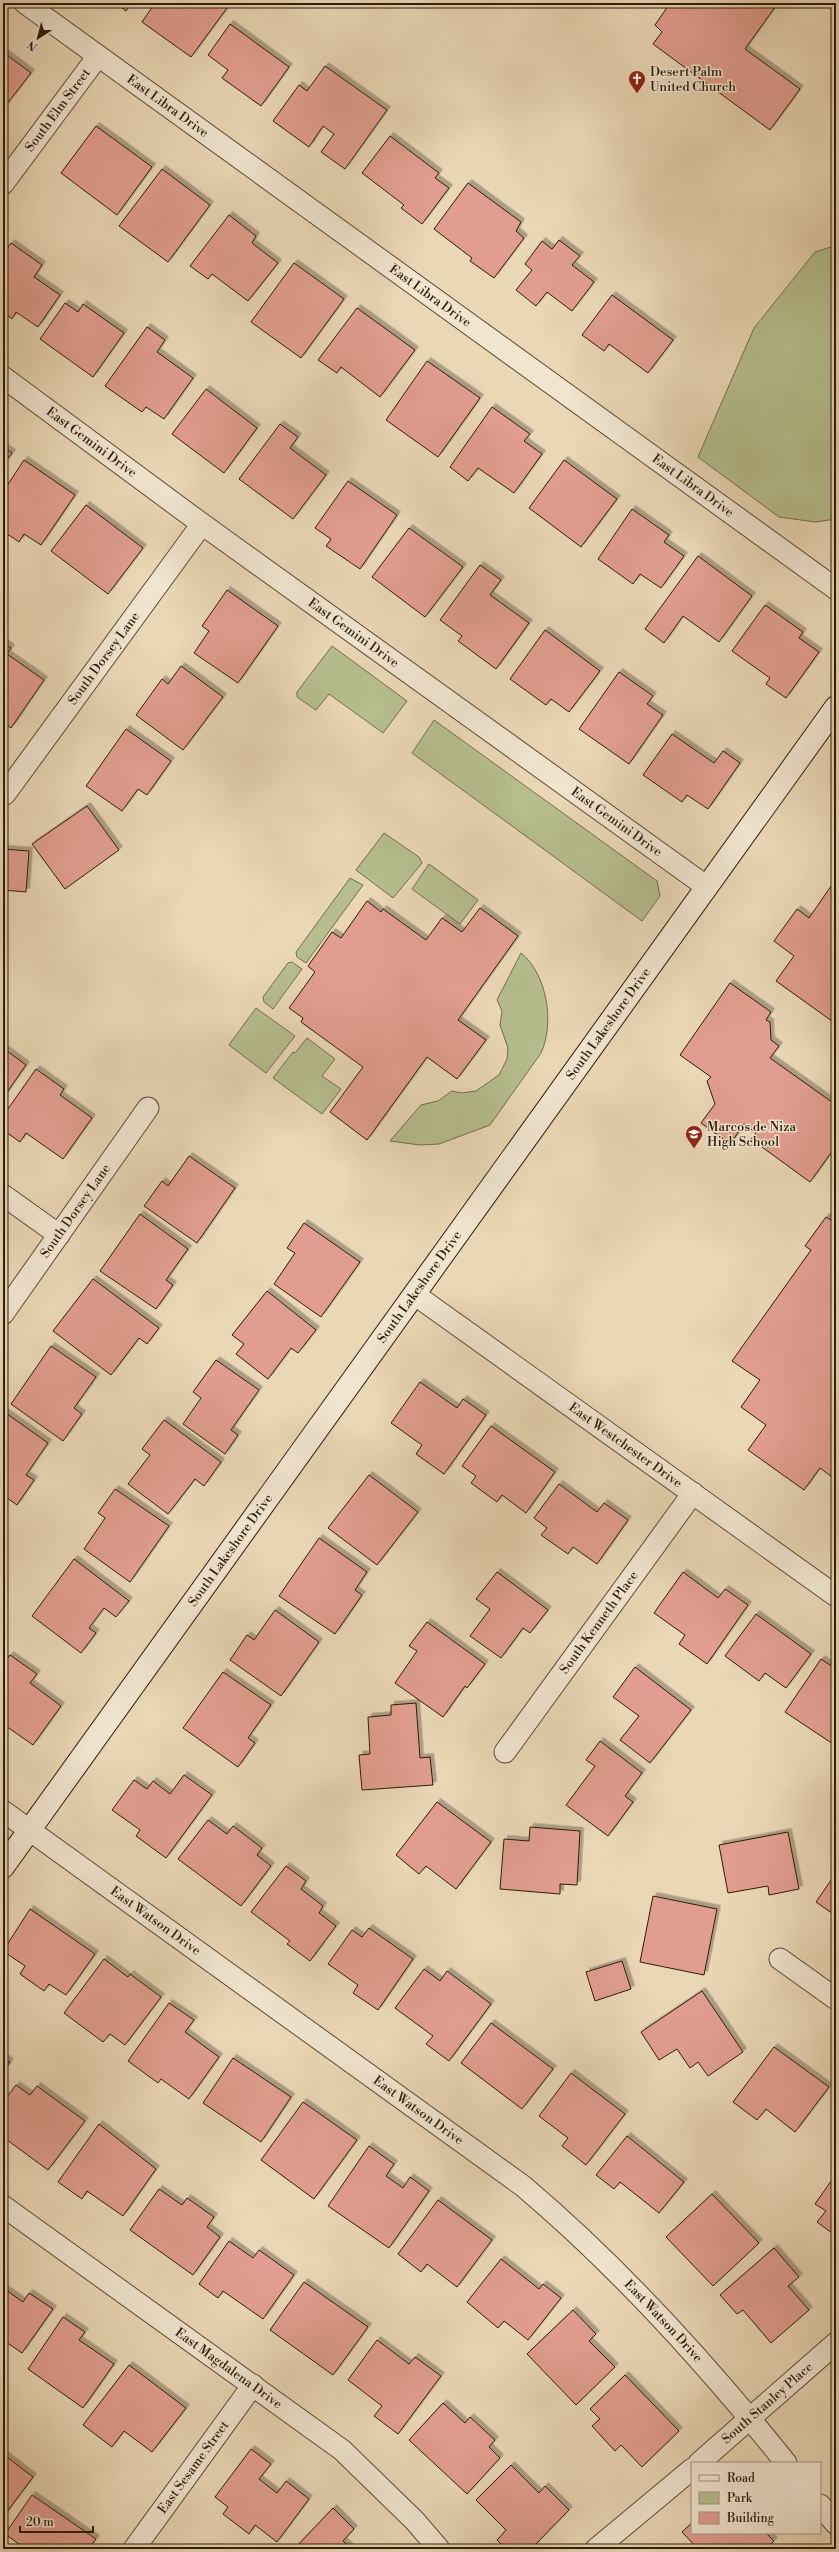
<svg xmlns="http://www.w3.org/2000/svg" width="839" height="2552" viewBox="0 0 839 2552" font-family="'Libre Bodoni',serif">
	<defs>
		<filter id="shadow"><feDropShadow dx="3.5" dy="-3.5" stdDeviation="0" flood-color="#0004"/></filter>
	</defs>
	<rect width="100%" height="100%" fill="#ead7b6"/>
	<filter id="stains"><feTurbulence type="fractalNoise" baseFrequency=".005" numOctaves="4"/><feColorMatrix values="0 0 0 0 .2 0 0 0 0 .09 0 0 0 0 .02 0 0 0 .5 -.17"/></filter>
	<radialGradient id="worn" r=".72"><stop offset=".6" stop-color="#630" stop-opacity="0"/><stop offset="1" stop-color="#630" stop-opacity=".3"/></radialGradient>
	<!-- green -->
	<path fill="#b6be8e" stroke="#726d4c" d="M 834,246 L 836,248 L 836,519 L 815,522 L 779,517 L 698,457 L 754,328 L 815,252 Z
		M 332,646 L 407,701 L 383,733 L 329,694 L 316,710 L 297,697 L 297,692 Z
		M 434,720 L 657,881 L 660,896 L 642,921 L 412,753 Z
		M 384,833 L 419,857 L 422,863 L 393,898 L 356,870 Z
		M 429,864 L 478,900 L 460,924 L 412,889 Z
		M 350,878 L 363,885 L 306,963 L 297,957 L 296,952 Z
		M 521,953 C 547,974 555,1023 541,1053 L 490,1125 L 439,1144 L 420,1145 L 390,1141 L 421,1105 L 438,1101 L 452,1091 L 461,1093 L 476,1091 L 499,1075 L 507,1059 L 508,1048 L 500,1025 L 502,1011 L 497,1000 Z
		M 292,962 L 302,969 L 273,1009 L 264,1002 L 263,997 L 288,963 Z
		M 256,1008 L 295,1036 L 266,1073 L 229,1045 Z
		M 307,1038 L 335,1059 L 322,1076 L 341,1089 L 322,1114 L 273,1078 L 293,1052 L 295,1053 Z"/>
	<!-- building -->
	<path fill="#e19e90" stroke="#2e1c09" filter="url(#shadow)" d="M 115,3 L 132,3 L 126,11 Z
		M 155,3 L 220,3 L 227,8 L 191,57 L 142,22 Z
		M 665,3 L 778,3 L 745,49 L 800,89 L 770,130 L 653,44 L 662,32 L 655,25 L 666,9 Z
		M 230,24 L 289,67 L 261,106 L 222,78 L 228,70 L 208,55 Z
		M 3,52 L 31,73 L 3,109 Z
		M 325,66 L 387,110 L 345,169 L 321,152 L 334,134 L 323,126 L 309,147 L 273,121 L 299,85 L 307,91 Z
		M 96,126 L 152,167 L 117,215 L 61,173 Z
		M 390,136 L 439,173 L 435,178 L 449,188 L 422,224 L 401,208 L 404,205 L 362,173 Z
		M 162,169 L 210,205 L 168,262 L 119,226 Z
		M 468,183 L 521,222 L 516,231 L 524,238 L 494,278 L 470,261 L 472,258 L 434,229 Z
		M 229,215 L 256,236 L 252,243 L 278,263 L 248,301 L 212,274 L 208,279 L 190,266 Z
		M 559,240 L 580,256 L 572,265 L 594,282 L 572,311 L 547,292 L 536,306 L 516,290 L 532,270 L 525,264 L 542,241 L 552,249 Z
		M 11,243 L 42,265 L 34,277 L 60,295 L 38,327 L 16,312 L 12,319 L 3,312 L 3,254 Z
		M 294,263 L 344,299 L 301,358 L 251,322 Z
		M 612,295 L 673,340 L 648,373 L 609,344 L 604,351 L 582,335 Z
		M 65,303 L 78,312 L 83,304 L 124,333 L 93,377 L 40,339 Z
		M 357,308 L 415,350 L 380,397 L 341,367 L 337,373 L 318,360 Z
		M 147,327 L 165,340 L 157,352 L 193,378 L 164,419 L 146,407 L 142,412 L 105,386 Z
		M 427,361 L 480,398 L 438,457 L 386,420 Z
		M 206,389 L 257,428 L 224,473 L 172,434 Z
		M 492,407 L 530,434 L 524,441 L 542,454 L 514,493 L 478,468 L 468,481 L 450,467 Z
		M 280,424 L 298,437 L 290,448 L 326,475 L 293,519 L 239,479 Z
		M 3,447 L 12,453 L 3,465 Z
		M 24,460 L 75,495 L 41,545 L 24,534 L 19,542 L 3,531 L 3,492 Z
		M 564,460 L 617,499 L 581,547 L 529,508 Z
		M 348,481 L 397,515 L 360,569 L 326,546 L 331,539 L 315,528 Z
		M 86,505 L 143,548 L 108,594 L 51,551 Z
		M 632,509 L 669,535 L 664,542 L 684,556 L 661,588 L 640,574 L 633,584 L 598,559 Z
		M 409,528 L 463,567 L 425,617 L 372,577 Z
		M 698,556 L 752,596 L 719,642 L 683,616 L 664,643 L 645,629 Z
		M 480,565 L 501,580 L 490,595 L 529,623 L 496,669 L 458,641 L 462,636 L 440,620 Z
		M 227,590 L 278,626 L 238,683 L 194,653 L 209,631 L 202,626 Z
		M 765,605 L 803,632 L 799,638 L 819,652 L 786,698 L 766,684 L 770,678 L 732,651 Z
		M 545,630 L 600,671 L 569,712 L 551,699 L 546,705 L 510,679 Z
		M 3,642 L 11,648 L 7,654 L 44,680 L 11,728 L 3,722 Z
		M 181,666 L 223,697 L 183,750 L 136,715 L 162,679 L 168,684 Z
		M 619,672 L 653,696 L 647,704 L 663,715 L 629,764 L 579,729 Z
		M 126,729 L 171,761 L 147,795 L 138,789 L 122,811 L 86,786 Z
		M 672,734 L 714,763 L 723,751 L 740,763 L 708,809 L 687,795 L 682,802 L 643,775 Z
		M 87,806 L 119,850 L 65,889 L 32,844 Z
		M 3,849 L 29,851 L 26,892 L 3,890 Z
		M 836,879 L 836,1024 L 776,981 L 794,956 L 774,941 L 797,909 L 809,918 Z
		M 367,901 L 381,912 L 383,909 L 426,940 L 442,918 L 462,932 L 480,908 L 518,936 L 458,1020 L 486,1040 L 457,1079 L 427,1057 L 367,1140 L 330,1112 L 363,1067 L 301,1022 L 303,1018 L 289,1008 L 315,972 L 308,966 L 332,932 L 341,938 Z
		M 730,983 L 771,1012 L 766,1020 L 770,1022 L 771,1040 L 779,1046 L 770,1058 L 836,1105 L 836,1146 L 810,1182 L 751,1139 L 756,1133 L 744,1124 L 730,1144 L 701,1123 L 715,1104 L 707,1081 L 711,1077 L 680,1055 Z
		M 3,1048 L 26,1065 L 3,1098 Z
		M 36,1069 L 64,1089 L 60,1095 L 92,1118 L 63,1159 L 26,1133 L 20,1142 L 3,1130 L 3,1116 Z
		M 189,1156 L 235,1188 L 197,1243 L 144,1206 L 162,1181 L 168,1186 Z
		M 836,1213 L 836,1480 L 820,1468 L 804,1490 L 748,1450 L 766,1425 L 741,1407 L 760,1380 L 732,1361 L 811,1250 L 805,1246 L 826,1217 L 831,1220 Z
		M 140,1214 L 188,1249 L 166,1280 L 173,1285 L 156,1309 L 100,1271 Z
		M 304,1223 L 360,1262 L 321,1317 L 274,1284 L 295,1253 L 287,1248 Z
		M 93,1279 L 159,1328 L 147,1344 L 139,1338 L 111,1375 L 53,1331 Z
		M 267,1291 L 316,1330 L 298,1353 L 291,1348 L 268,1379 L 236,1354 L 244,1344 L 232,1335 Z
		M 51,1346 L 96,1377 L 74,1408 L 82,1414 L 63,1441 L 11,1404 Z
		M 216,1360 L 259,1390 L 231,1430 L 238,1435 L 225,1454 L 183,1424 L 201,1398 L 193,1392 Z
		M 420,1382 L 457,1408 L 463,1399 L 486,1415 L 444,1474 L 416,1454 L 422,1445 L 391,1423 Z
		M 3,1411 L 48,1443 L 26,1475 L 34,1480 L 17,1505 L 3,1495 Z
		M 164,1420 L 221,1462 L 204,1486 L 195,1479 L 168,1514 L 128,1484 L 150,1455 L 142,1449 Z
		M 491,1426 L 555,1472 L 526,1513 L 502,1495 L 497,1502 L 471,1483 L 476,1476 L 462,1466 Z
		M 369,1475 L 418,1512 L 377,1565 L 328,1528 Z
		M 559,1484 L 597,1512 L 604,1503 L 628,1520 L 597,1564 L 573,1547 L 568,1554 L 541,1535 L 547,1528 L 534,1518 Z
		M 115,1489 L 169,1526 L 130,1582 L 84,1549 L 105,1518 L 98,1513 Z
		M 319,1538 L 367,1572 L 355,1590 L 362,1595 L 335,1634 L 279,1596 Z
		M 74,1559 L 129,1601 L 116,1617 L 104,1608 L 89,1628 L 96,1633 L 81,1653 L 32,1616 Z
		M 497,1572 L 548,1610 L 530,1633 L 523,1628 L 501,1658 L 470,1636 L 490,1609 L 476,1599 Z
		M 683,1572 L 718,1598 L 725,1589 L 748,1605 L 707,1664 L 679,1644 L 685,1635 L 654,1613 Z
		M 275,1610 L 319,1642 L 281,1696 L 230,1660 L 247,1635 L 254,1640 Z
		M 756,1614 L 811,1654 L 786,1688 L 765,1673 L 759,1681 L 725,1656 Z
		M 427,1622 L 485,1664 L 467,1688 L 465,1686 L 443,1717 L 395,1683 L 417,1651 L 409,1646 Z
		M 10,1655 L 37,1674 L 30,1683 L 61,1706 L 33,1745 L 3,1724 L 3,1664 Z
		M 821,1659 L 836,1669 L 836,1746 L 785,1712 Z
		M 635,1667 L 691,1710 L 650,1763 L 620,1740 L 639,1716 L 613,1697 Z
		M 223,1672 L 271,1705 L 248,1738 L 255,1743 L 238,1767 L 183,1728 Z
		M 416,1703 L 420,1758 L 430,1757 L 433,1785 L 362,1790 L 359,1755 L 370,1754 L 368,1717 L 391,1715 L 391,1705 Z
		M 600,1741 L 642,1773 L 625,1796 L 633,1802 L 608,1836 L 566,1805 L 595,1766 L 586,1760 Z
		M 184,1775 L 212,1795 L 166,1858 L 136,1836 L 140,1830 L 112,1810 L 134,1780 L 147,1789 L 153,1781 L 170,1794 Z
		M 437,1802 L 491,1842 L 456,1889 L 426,1866 L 419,1874 L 396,1855 Z
		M 208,1820 L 227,1834 L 233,1826 L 262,1848 L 257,1855 L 271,1866 L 241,1906 L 178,1859 Z
		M 530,1827 L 580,1831 L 577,1885 L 560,1884 L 560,1894 L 500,1889 L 504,1839 L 529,1841 Z
		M 788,1832 L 799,1889 L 769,1895 L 768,1886 L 728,1893 L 719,1845 Z
		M 286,1866 L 306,1881 L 301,1889 L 323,1906 L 319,1913 L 336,1926 L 310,1961 L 287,1944 L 290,1941 L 251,1912 Z
		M 836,1873 L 836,1916 L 816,1902 Z
		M 653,1896 L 717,1909 L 704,1975 L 640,1962 Z
		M 30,1909 L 95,1954 L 66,1995 L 49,1984 L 44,1991 L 20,1974 L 25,1966 L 3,1951 Z
		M 369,1928 L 413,1959 L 378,2010 L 353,1993 L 358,1985 L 328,1964 L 352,1930 L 362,1937 Z
		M 104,1959 L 128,1977 L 130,1974 L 161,1997 L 125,2045 L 110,2034 L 103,2042 L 64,2013 Z
		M 622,1961 L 631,1989 L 595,2001 L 586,1972 Z
		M 424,1969 L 440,1981 L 447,1971 L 491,2004 L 449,2061 L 426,2044 L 433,2036 L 395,2008 Z
		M 702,1991 L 743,2052 L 708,2076 L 698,2062 L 690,2068 L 677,2049 L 659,2060 L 641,2032 Z
		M 169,2003 L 194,2020 L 185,2032 L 219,2057 L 189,2099 L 161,2079 L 158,2083 L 128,2061 Z
		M 491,2023 L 553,2069 L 522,2109 L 461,2063 Z
		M 774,2047 L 829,2087 L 795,2132 L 766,2109 L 757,2120 L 733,2102 Z
		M 3,2057 L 10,2062 L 3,2072 Z
		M 233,2058 L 291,2097 L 261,2142 L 203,2103 Z
		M 571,2073 L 625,2114 L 586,2165 L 562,2146 L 568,2138 L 539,2116 Z
		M 16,2085 L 30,2095 L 37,2086 L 85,2121 L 48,2170 L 3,2137 L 3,2102 Z
		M 303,2102 L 357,2140 L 314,2199 L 261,2160 Z
		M 99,2124 L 156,2169 L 123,2216 L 87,2191 L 82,2199 L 58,2182 Z
		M 627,2136 L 684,2182 L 659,2213 L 620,2182 L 614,2189 L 596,2175 Z
		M 369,2146 L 394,2164 L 386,2176 L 403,2188 L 410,2177 L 429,2191 L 389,2248 L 328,2206 Z
		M 836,2174 L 836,2236 L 817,2222 L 826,2211 L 815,2204 Z
		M 159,2189 L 182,2205 L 187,2198 L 214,2217 L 207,2227 L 220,2237 L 193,2275 L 130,2230 Z
		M 712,2194 L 759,2243 L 713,2286 L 666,2237 Z
		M 438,2200 L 492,2240 L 457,2287 L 427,2264 L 421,2272 L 398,2254 Z
		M 229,2241 L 253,2258 L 259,2250 L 294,2275 L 263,2319 L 223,2291 L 218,2298 L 199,2284 Z
		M 774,2248 L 799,2277 L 788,2286 L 809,2310 L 771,2343 L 743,2310 L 737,2314 L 720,2295 Z
		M 501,2259 L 539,2289 L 543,2284 L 561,2298 L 528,2340 L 504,2321 L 498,2328 L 467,2302 Z
		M 304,2282 L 368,2327 L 333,2375 L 270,2330 Z
		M 3,2288 L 23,2302 L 29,2293 L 53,2309 L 22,2353 L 3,2340 Z
		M 573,2310 L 596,2334 L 589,2341 L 615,2367 L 576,2405 L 527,2354 Z
		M 63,2317 L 85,2332 L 79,2340 L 114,2364 L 83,2408 L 28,2369 Z
		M 377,2340 L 409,2364 L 415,2357 L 441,2376 L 398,2434 L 374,2416 L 382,2406 L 348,2380 Z
		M 129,2365 L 186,2408 L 152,2452 L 124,2431 L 112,2447 L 83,2425 Z
		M 625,2375 L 679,2431 L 642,2467 L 621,2445 L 615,2451 L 592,2426 L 600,2419 L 590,2409 Z
		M 443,2403 L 465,2423 L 470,2417 L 495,2440 L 489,2447 L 500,2458 L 467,2494 L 409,2440 Z
		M 251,2449 L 271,2464 L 259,2479 L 277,2493 L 286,2481 L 309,2499 L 277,2542 L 255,2525 L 249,2534 L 223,2514 L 228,2507 L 215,2497 Z
		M 3,2454 L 33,2477 L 3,2517 Z
		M 511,2465 L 539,2493 L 545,2486 L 569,2510 L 531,2549 L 506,2549 L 497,2540 L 506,2530 L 476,2500 Z
		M 32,2495 L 96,2539 L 88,2549 L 26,2549 L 5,2534 Z
		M 333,2508 L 354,2529 L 343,2541 L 352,2549 L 294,2549 Z
		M 692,2523 L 692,2533 L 766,2533 L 774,2541 L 766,2549 L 698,2549 L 682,2532 Z"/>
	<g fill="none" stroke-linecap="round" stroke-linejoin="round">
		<defs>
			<g id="street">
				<path id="s1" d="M 25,3 L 836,589"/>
				<path id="s2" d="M 3,184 L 98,56"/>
				<path id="s3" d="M 3,377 L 202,524 L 707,887"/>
				<path id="s4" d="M 3,793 L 5,794 L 202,524"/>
				<path d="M 3,1195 L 59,1235"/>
				<path id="s5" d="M 414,1294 L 836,1596"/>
				<path id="s6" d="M 3,1314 L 148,1108"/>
				<path id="s7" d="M 505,1752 L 693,1493"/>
				<path id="s8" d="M 3,1811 L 523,2186 C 620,2268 706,2363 786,2463"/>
				<path d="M 780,1959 L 836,1999"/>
				<path id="s9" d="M 3,2206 L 342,2450 L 415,2521 L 439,2549"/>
				<path id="s10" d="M 699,2463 L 836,2343"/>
				<path d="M 820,2505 L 836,2524"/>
				<path id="s11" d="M 134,2549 L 253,2385"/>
				<path d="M 596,2549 L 692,2469"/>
			</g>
			<g id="secondary">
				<path id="s12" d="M 3,1867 L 836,707"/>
			</g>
		</defs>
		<!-- street casing -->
		<use href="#street" stroke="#5d4b34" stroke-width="23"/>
		<!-- secondary casing -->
		<use href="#secondary" stroke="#2e1c09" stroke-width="24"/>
		<!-- street -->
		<use href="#street" stroke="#f1e5d0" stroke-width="21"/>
		<!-- secondary -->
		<use href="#secondary" stroke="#f1e5d0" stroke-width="22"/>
	</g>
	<!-- icons -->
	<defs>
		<symbol id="church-pin" viewBox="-11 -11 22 30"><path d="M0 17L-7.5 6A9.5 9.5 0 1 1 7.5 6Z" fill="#8f2418" stroke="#f1e5d0"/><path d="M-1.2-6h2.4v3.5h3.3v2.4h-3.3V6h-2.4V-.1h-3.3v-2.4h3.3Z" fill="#fff"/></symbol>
		<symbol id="school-pin" viewBox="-11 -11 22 30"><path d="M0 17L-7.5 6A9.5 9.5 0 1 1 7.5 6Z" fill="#8f2418" stroke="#f1e5d0"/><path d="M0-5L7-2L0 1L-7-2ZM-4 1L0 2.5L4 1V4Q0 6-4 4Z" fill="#fff"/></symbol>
	</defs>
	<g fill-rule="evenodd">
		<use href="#church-pin" x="627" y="69" width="20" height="27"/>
		<use href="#school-pin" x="684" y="1124" width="20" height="27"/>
	</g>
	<g text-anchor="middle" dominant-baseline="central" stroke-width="3" stroke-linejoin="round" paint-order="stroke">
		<!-- poi labels -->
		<g font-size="13" fill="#2e1c09" stroke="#f1e5d0" text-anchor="start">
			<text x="650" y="72">Desert Palm<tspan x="650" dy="15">United Church</tspan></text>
			<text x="707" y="1127">Marcos de Niza<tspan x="707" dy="15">High School</tspan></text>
		</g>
		<!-- street labels -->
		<g font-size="13" fill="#2e1c09" stroke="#f1e5d0">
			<text stroke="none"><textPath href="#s1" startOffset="176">East Libra Drive</textPath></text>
			<text stroke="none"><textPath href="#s2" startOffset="92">South Elm Street</textPath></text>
			<text stroke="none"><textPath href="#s1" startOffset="500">East Libra Drive</textPath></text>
			<text stroke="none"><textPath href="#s3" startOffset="110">East Gemini Drive</textPath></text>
			<text stroke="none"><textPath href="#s1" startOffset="824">East Libra Drive</textPath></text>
			<text stroke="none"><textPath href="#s3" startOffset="434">East Gemini Drive</textPath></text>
			<text stroke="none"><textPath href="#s4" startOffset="170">South Dorsey Lane</textPath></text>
			<text stroke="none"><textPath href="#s3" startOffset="758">East Gemini Drive</textPath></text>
			<text stroke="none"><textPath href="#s12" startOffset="1038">South Lakeshore Drive</textPath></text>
			<text stroke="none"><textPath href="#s6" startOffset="126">South Dorsey Lane</textPath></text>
			<text stroke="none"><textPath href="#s12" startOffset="714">South Lakeshore Drive</textPath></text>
			<text stroke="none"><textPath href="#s5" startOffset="260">East Westchester Drive</textPath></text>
			<text stroke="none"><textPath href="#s12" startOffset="390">South Lakeshore Drive</textPath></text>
			<text stroke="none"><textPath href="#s7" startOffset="160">South Kenneth Place</textPath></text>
			<text stroke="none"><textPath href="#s8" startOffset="188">East Watson Drive</textPath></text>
			<text stroke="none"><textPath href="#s8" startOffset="512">East Watson Drive</textPath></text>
			<text stroke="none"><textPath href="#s8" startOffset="836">East Watson Drive</textPath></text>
			<text stroke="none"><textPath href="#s9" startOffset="278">East Magdalena Drive</textPath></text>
			<text stroke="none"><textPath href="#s10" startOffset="91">South Stanley Place</textPath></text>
			<text stroke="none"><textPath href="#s11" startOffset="101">East Sesame Street</textPath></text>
		</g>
	</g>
	<!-- margin -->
	<rect width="839" height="2552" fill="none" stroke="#ead7b6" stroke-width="16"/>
	<rect x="4" y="4" width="831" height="2544" fill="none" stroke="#2e1c09" stroke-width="2"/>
	<rect x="8" y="8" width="823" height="2536" fill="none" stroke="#2e1c09"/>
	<!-- legend -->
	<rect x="691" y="2462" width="130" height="72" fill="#f1e5d0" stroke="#a39580"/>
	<rect x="699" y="2475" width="20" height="6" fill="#f1e5d0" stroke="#a39580"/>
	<text x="727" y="2482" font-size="12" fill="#2e1c09">Road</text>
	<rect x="699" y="2492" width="20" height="12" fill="#b6be8e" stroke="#a39580"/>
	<text x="727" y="2502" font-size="12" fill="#2e1c09">Park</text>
	<rect x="699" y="2512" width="20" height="12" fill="#e19e90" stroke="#a39580"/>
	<text x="727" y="2522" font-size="12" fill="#2e1c09">Building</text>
	<!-- north arrow -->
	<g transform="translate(38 38) rotate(216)" stroke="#f1e5d0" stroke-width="3" paint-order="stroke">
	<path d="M0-3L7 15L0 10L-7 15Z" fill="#2e1c09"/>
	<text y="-6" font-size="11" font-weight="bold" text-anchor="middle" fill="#2e1c09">N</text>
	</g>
	<!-- scale -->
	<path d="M20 2526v6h73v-6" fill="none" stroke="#2e1c09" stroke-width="2"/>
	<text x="26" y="2526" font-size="12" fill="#2e1c09" stroke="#f1e5d0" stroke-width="3" paint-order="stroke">20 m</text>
	<rect width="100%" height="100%" filter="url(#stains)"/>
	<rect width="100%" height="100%" fill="url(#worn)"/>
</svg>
